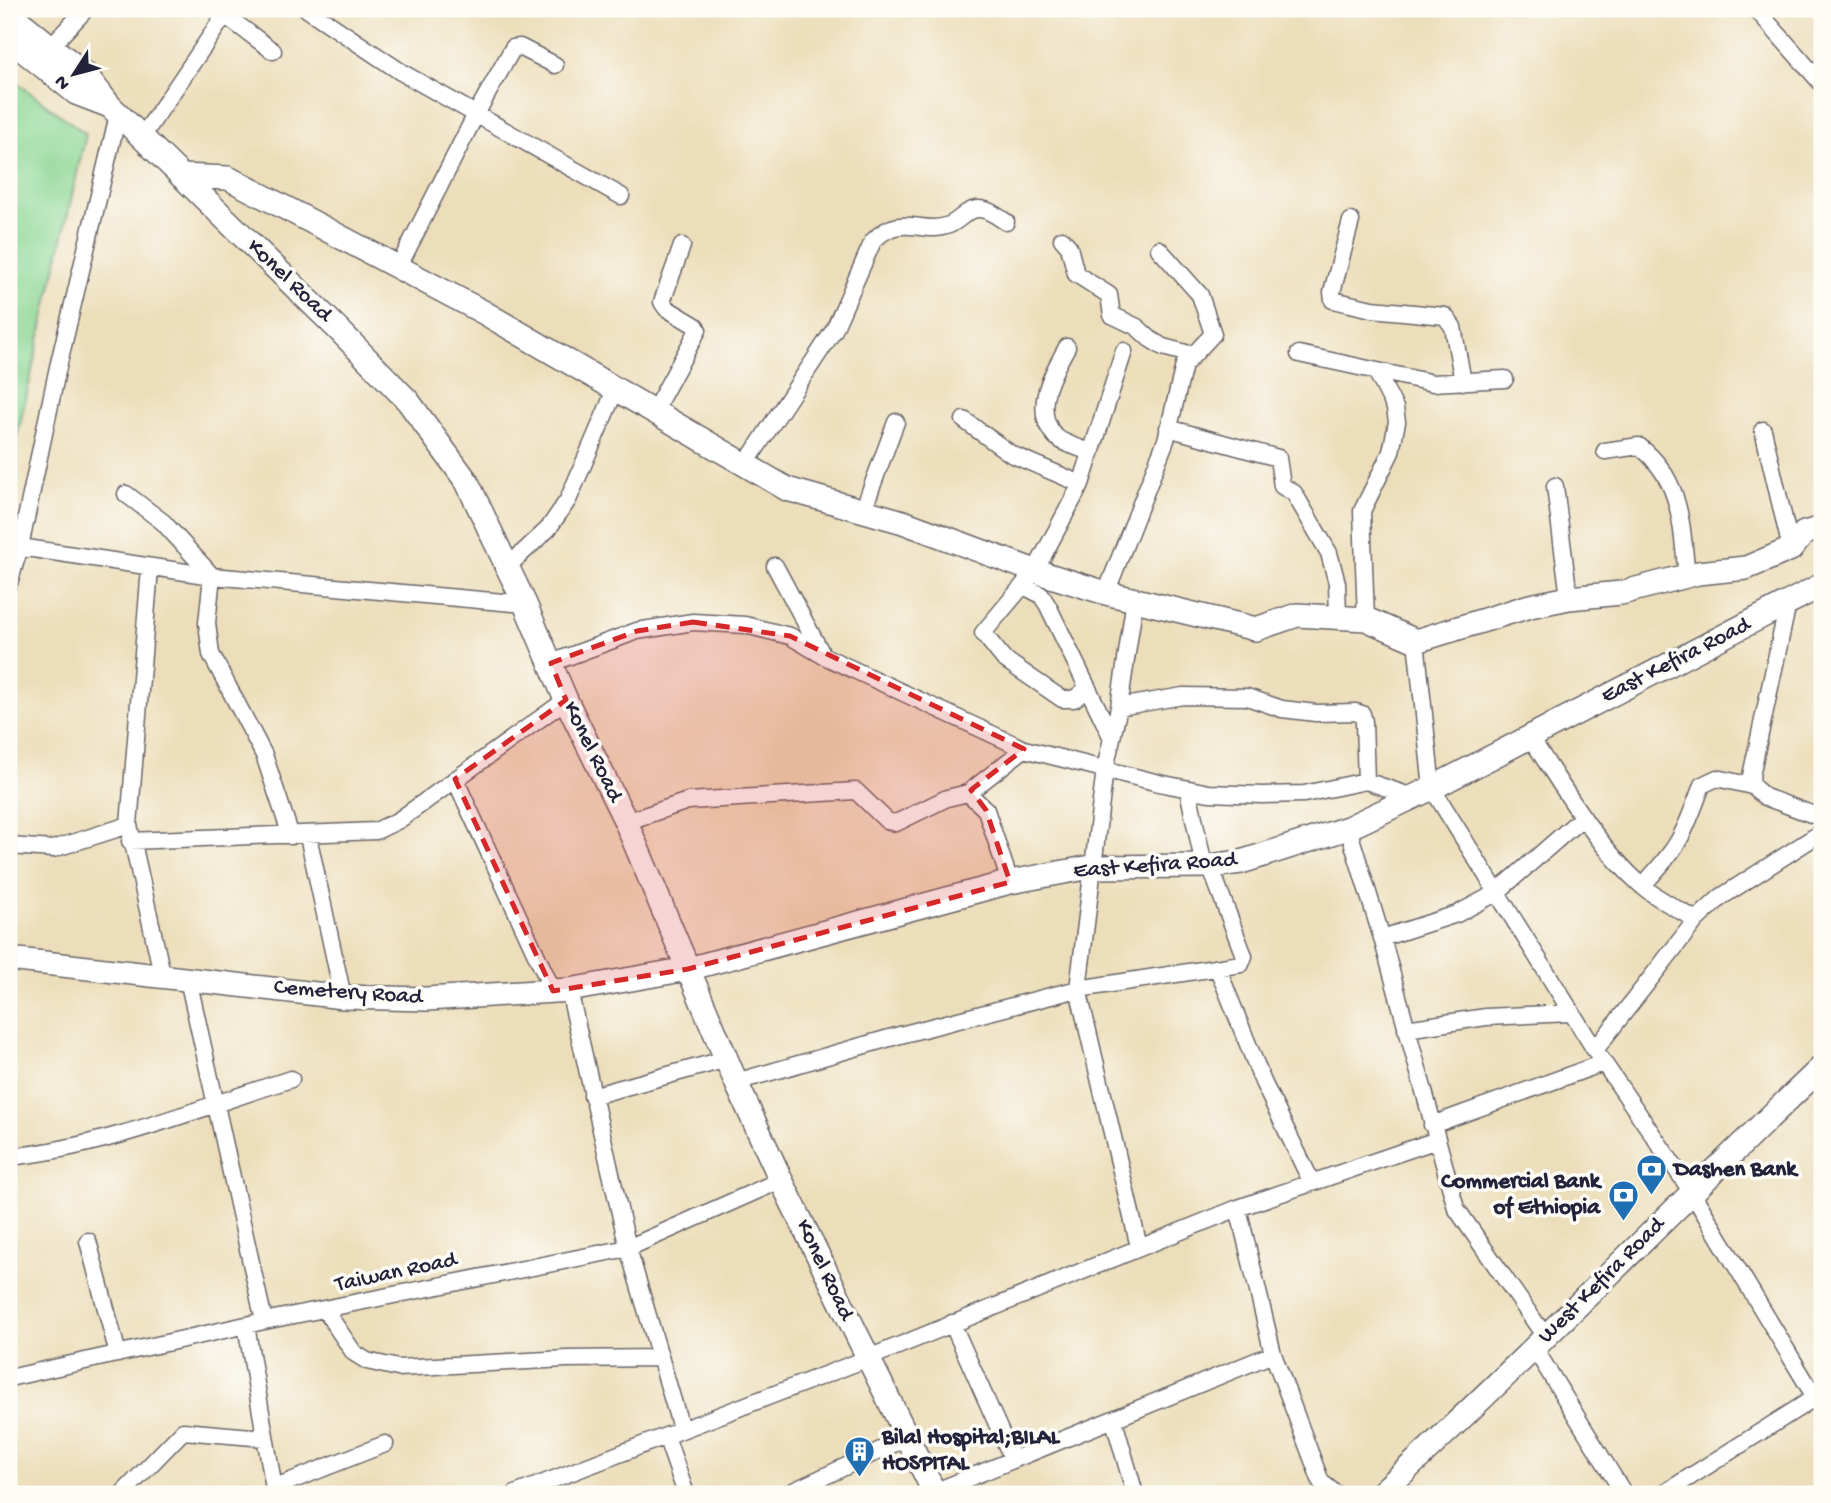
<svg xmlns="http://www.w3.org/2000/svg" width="1831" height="1503" viewBox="0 0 1831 1503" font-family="'Gochi Hand',sans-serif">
	<rect width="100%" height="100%" fill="#fdfcf7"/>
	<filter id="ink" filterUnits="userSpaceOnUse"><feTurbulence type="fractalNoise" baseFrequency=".0143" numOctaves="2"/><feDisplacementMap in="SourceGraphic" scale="14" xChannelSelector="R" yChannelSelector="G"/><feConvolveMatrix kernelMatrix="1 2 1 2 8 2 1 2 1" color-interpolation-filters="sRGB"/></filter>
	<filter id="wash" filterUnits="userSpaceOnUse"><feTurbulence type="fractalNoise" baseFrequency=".00686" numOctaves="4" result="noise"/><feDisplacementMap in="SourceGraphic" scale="28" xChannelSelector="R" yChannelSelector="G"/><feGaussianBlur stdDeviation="1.57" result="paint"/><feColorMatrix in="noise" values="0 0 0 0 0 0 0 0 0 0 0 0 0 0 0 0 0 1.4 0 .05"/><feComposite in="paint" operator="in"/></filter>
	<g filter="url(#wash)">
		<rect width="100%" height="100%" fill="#ecdeba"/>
		<!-- green -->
		<path fill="#8ad693" stroke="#567c67" stroke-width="2" d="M 9,77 L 86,134 L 9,472 Z"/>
	</g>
	<g filter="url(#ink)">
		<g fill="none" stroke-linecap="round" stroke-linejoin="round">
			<defs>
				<path id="street" d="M 307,9 L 401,72 L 621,196
					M 1756,9 L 1822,84
					M 226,16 L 273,51
					M 51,46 L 86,9
					M 142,137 L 229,9
					M 1351,221 L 1332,292 L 1333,300 L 1372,309 L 1445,316 L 1453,327 L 1463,382
					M 1062,239 L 1069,247 L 1076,274 L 1109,295 L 1112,315 L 1137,327 L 1150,339 L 1163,347 L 1193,355
					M 398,268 L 476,114 L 513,48 L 520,47 L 555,65
					M 1067,347 C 1053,372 1031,409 1055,436 C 1063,444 1080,448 1091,452
					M 1299,354 L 1433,383 L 1505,379
					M 654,411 L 698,330 L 696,326 L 666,308 L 662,302 L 682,246
					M 964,420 L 1011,454 L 1081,484
					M 1168,428 L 1278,458 L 1282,486 L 1294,493 L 1329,553 L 1337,583 L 1338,618
					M 1763,430 L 1791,549
					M 1605,451 L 1639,446 C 1683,480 1681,526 1687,576
					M 745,465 L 834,330 L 873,241 C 902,211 921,236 949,225 C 959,221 966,210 977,209 C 988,208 998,217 1006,222
					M 1555,486 L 1569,598
					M 126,494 L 163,522 L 212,576 L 207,623 L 211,654 L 264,755 L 291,836
					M 862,513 L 896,422
					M 20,547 L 212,576 L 525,604
					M 775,566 L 822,654
					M 507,567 L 548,529 L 568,500 L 616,388
					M 150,568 L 129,825 L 163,978
					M 9,583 L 20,547 L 58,367 L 118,115
					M 1024,586 L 1041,595 L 1048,606 L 1111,736
					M 1106,593 L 1166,440 L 1184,365 L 1213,334 L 1200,295 L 1159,249
					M 1135,599 L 1119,707 L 1105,769 L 1078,989 L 1139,1247
					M 1788,603 L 1751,776 L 1752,786 L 1765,797 L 1822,818
					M 1366,619 L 1362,511 L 1391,452 L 1397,422 L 1395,408 L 1376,371
					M 1416,641 L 1432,788 L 1595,1050 L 1691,1191 L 1822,1409
					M 551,663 L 637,631 L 693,622 L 745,625 L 790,636 L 824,656 L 1024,749 L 1159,783 L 1209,793 L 1262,795 L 1304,794 L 1366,781 L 1413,797
					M 1088,688 L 1074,699 L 1062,699 L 1004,659 L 983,633 L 1035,571 L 1081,484 L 1124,351
					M 1119,707 L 1183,696 L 1247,697 L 1282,709 L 1316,713 L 1356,712 L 1362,714 L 1364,722 L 1366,781
					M 1530,737 C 1564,788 1595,844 1641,885 C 1657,899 1678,909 1696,920
					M 455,779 L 553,991
					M 1188,790 L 1204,866
					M 968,793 L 986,810 L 1010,882
					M 626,822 L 688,801 L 856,791 L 887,821 L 896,823 L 947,798 L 968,793 L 1024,749
					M 1348,828 L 1382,938 L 1456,1208 L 1546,1338
					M 308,836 L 343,997
					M 130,841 L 376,831 L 399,820 L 566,700
					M 9,846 L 53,849 L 129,825
					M 1642,886 C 1679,847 1684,835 1702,785 L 1717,778 L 1752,786
					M 1382,938 L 1457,914 L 1496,893 L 1583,817
					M 1218,969 L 1263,1082 L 1312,1183
					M 188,979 L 264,1321
					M 569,990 L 628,1248 L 681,1428
					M 1406,1029 L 1486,1017 L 1571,1013
					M 1595,1050 L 1696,920 L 1721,897 L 1822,832
					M 736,1082 L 900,1035 L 1078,989 L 1241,964 L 1244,956 L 1210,866
					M 592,1096 L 727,1059
					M 1432,1125 L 1603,1063
					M 9,1157 C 106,1147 199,1108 291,1079
					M 1238,1208 L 1273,1354 L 1321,1482 L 1336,1494
					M 88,1241 L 118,1354
					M 325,1310 L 354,1353 L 367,1361 L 398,1368 L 566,1359 L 659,1358
					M 952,1323 L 1013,1460
					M 246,1325 L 275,1494
					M 1535,1349 L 1624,1494
					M 9,1378 L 264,1321 L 628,1248 L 781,1180
					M 1114,1421 L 1135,1494
					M 666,1436 L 686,1494
					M 273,1488 L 385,1444
					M 934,1492 L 1273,1354
					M 122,1494 L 183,1431 L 265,1438
					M 515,1494 L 866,1359 L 1238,1208 L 1437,1140
					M 787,1494 L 906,1438
					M 1663,1494 L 1822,1393"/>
				<path id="secondary" d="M 9,13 L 86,75 L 110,106 L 338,329 L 408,401 L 467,482 L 525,604 L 566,700 L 626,822 L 736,1082 L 781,1180 L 935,1494
					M 9,39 L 76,93 L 110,106
					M 181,176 L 228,178 L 259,194 L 483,312 L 787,489 L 903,522 L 1035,571 L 1106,593 L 1256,629 L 1297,615 L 1366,619 L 1416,641 L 1530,606 L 1569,598 L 1621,593 L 1698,573 L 1746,568 L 1791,549 L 1804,533 L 1822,528
					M 9,959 L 343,997 L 427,999 L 569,990 L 688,969 L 1010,882 L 1091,867 L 1210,866 L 1241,862 L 1348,828 L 1432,788 L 1822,585
					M 1380,1494 C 1531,1356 1673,1208 1822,1067"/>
			</defs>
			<!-- street casing -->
			<use href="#street" stroke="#696467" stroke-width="19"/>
			<!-- secondary casing -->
			<use href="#secondary" stroke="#696467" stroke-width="26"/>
			<!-- street -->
			<use href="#street" stroke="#fff" stroke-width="16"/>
			<!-- secondary -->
			<use href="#secondary" stroke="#fff" stroke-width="23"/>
		</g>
	</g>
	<!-- marked area -->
	<path fill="#d62828" fill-opacity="0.2" stroke="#d62828" stroke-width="5" stroke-dasharray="14 9" stroke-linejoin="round" d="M 693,622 L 790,636 L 1024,749 L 971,790 L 986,810 L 1010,882 L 688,969 L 553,991 L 455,779 L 566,700 L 551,663 L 637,631 Z"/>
	<!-- icons -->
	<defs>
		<symbol id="bank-pin" viewBox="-11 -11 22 30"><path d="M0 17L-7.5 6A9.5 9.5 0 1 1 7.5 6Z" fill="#1f6fb2" stroke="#fdfcf7"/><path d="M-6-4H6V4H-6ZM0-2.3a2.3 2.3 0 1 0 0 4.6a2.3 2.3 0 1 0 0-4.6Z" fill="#fff"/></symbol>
		<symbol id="building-pin" viewBox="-11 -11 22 30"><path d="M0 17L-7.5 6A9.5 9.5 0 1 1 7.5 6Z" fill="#1f6fb2" stroke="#fdfcf7"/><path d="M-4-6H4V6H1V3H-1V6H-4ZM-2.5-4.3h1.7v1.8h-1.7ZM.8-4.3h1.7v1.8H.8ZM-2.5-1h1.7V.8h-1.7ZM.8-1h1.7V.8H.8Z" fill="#fff"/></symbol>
	</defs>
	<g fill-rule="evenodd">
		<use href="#bank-pin" x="1634" y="1152" width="35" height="47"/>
		<use href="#bank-pin" x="1606" y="1178" width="35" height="47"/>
		<use href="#building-pin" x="842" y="1434" width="35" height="47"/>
	</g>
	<g text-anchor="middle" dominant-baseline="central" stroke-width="7" stroke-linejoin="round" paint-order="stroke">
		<!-- street labels -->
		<g font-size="23" fill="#22223b" stroke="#fdfcf7">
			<text transform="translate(289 281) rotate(44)">Konel Road</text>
			<text transform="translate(1676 661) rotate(-27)">East Kefira Road</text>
			<text transform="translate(592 752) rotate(64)">Konel Road</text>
			<text transform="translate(1155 866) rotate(-4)">East Kefira Road</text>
			<text transform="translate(348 993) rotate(4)">Cemetery Road</text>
			<text transform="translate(824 1270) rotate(65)">Konel Road</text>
			<text transform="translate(396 1273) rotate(-12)">Taiwan Road</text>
			<text transform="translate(1602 1281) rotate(-45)">West Kefira Road</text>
		</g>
		<!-- poi labels -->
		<g font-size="23" font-weight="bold" fill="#22223b" stroke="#fdfcf7" text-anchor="start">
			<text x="1674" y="1170">Dashen Bank</text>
			<text x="1600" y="1182" text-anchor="end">Commercial Bank<tspan x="1600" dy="26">of Ethiopia</tspan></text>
			<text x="882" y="1438">Bilal Hospital;BILAL<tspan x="882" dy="26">HOSPITAL</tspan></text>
		</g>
	</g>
	<!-- margin -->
	<rect width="1831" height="1503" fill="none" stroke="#fdfcf7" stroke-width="35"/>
	<!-- north arrow -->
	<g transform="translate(74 74) rotate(234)" stroke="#fdfcf7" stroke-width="5" paint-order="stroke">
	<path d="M0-5L12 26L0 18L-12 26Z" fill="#22223b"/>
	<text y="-10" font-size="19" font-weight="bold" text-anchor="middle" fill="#22223b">N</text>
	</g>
</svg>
